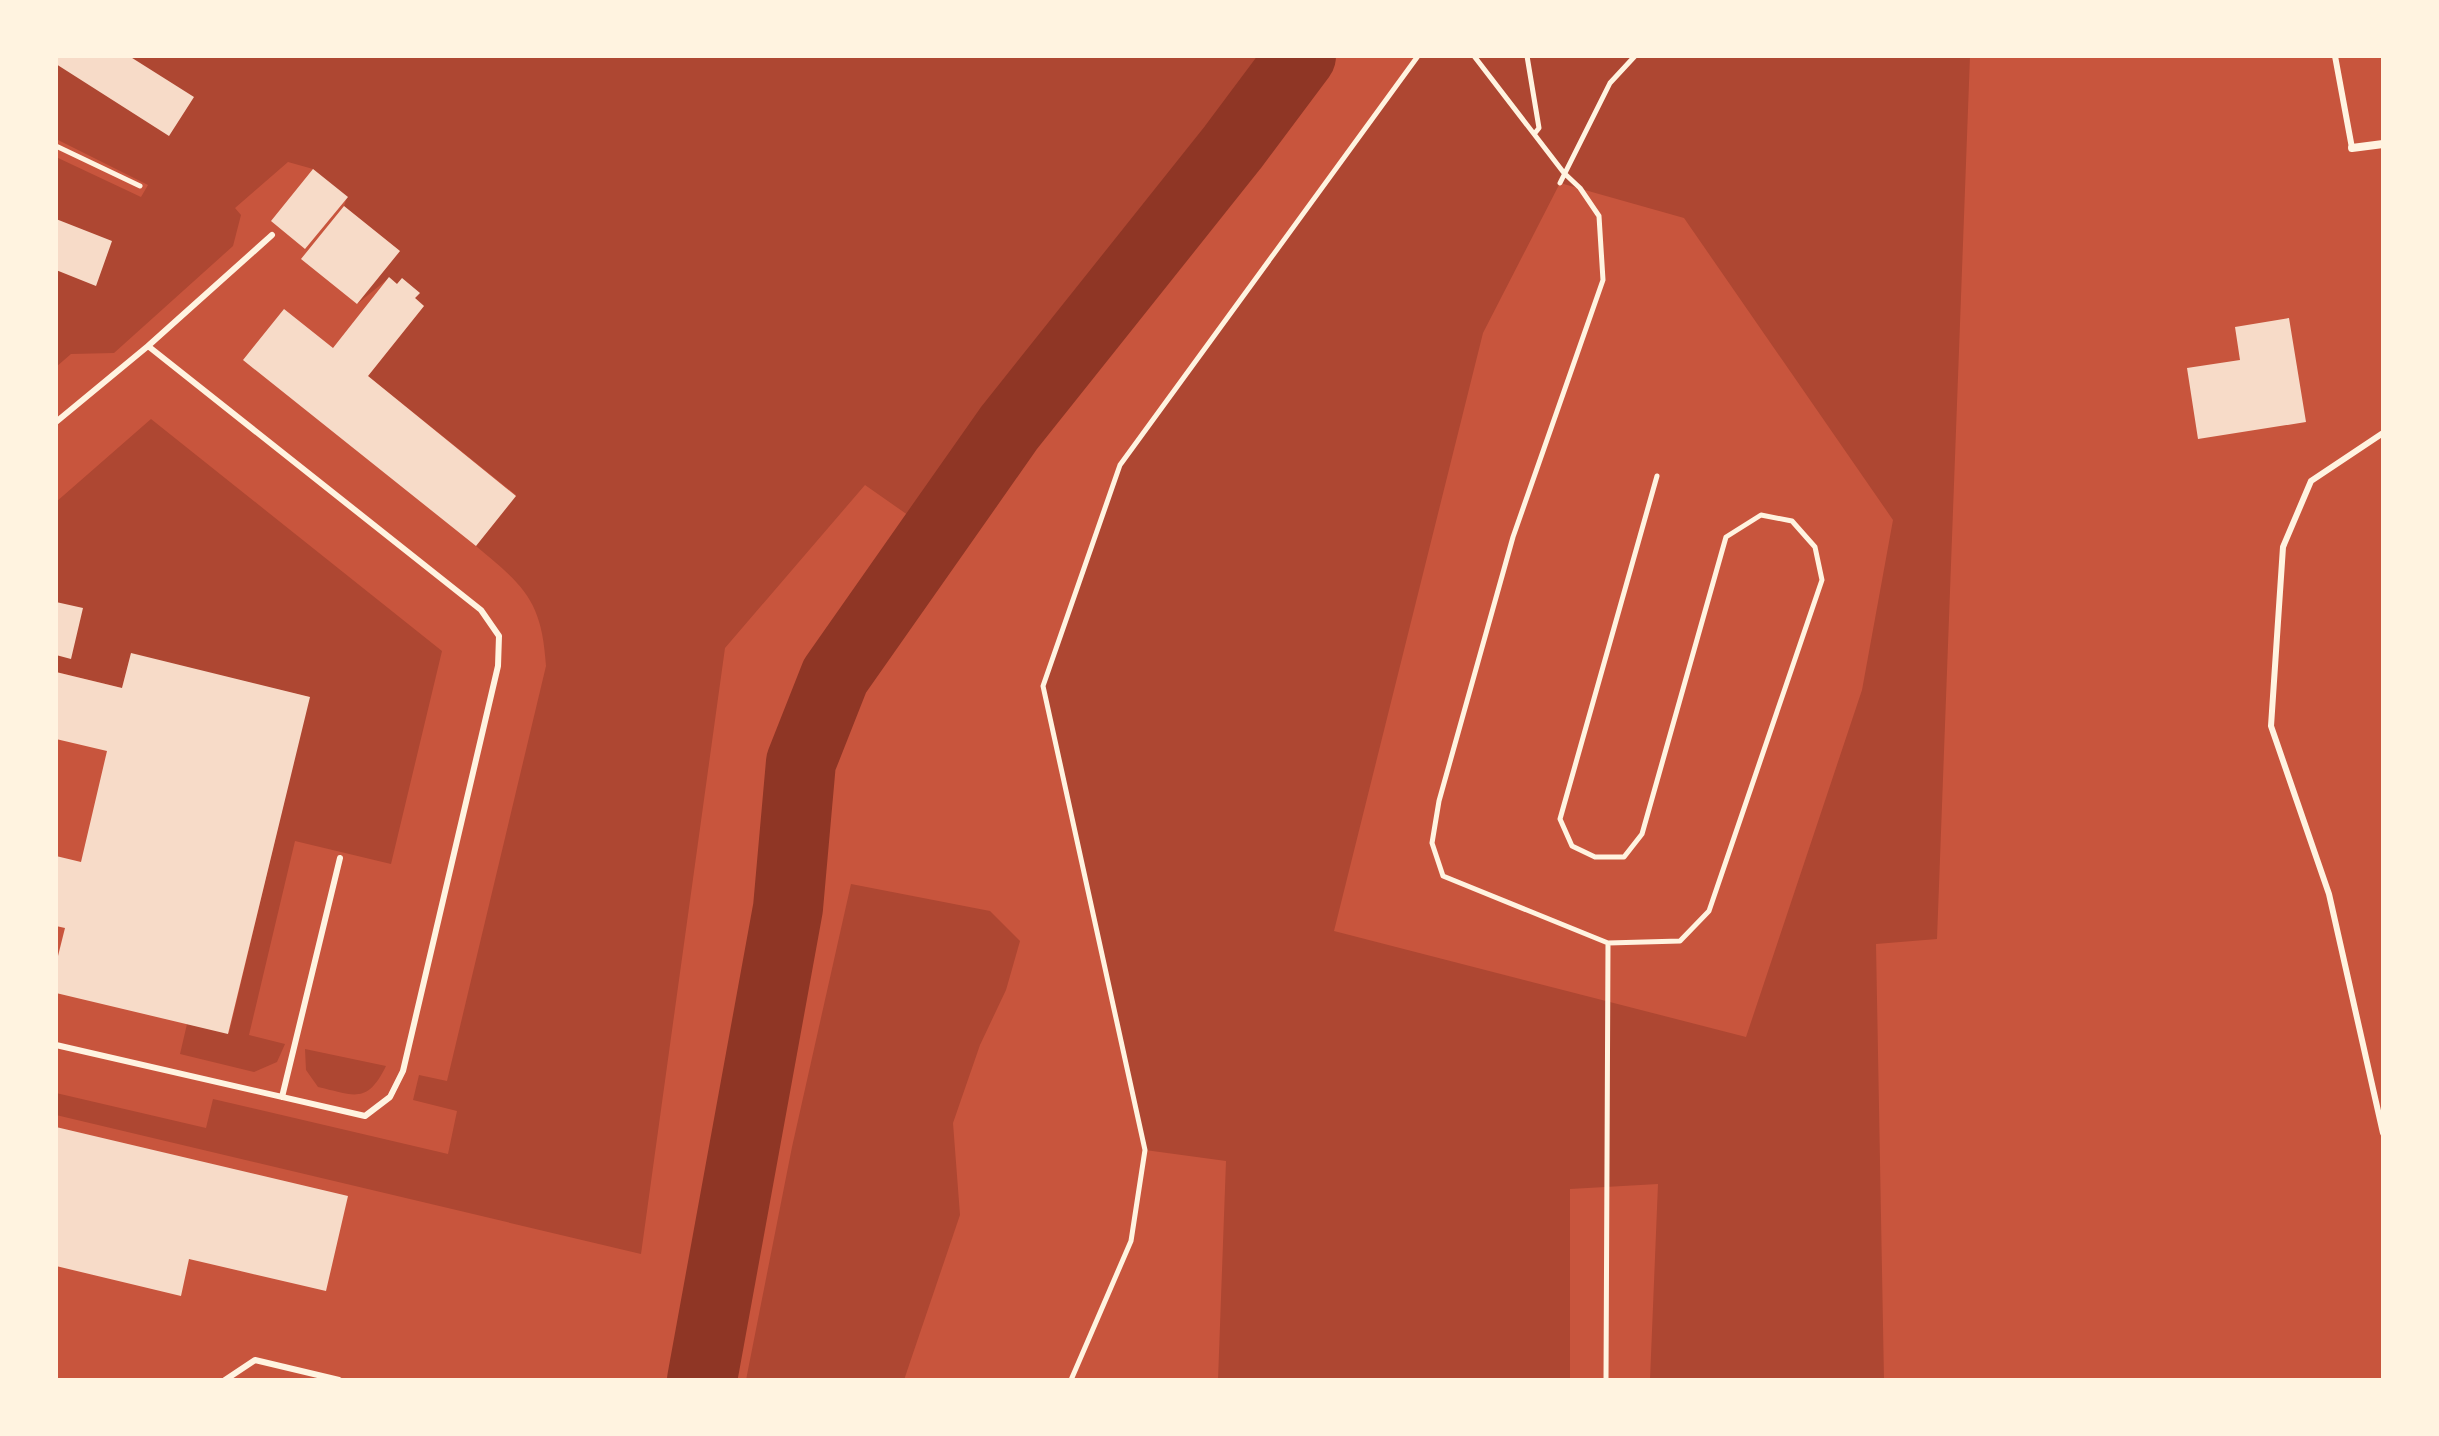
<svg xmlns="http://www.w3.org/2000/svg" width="2439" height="1436" viewBox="0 0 2439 1436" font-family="'Archivo Narrow',sans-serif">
	<rect width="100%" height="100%" fill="#c8553d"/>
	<!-- green -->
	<path fill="#ae4732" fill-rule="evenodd" d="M 56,56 L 1301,56 L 1233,147 L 1009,428 L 935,534 L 865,485 L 725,648 L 641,1254 L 56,1115 L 56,1093 L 206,1128 L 213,1099 L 448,1154 L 457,1111 L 413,1100 L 419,1075 L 447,1081 L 546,666 C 542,600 524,586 476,546 L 516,495 L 368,376 L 424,306 L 415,298 L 419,293 L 402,279 L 397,284 L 389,278 L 357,304 L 400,251 L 344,206 L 347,197 L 313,169 L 288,162 L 235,208 L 241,215 L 233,246 L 114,353 L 71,354 L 56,367 L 56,157 L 141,197 L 148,185 L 56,139 Z
		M 1418,56 L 1970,56 L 1937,939 L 1876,944 L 1884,1380 L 1650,1380 L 1658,1184 L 1570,1189 L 1570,1380 L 1218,1380 L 1226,1161 L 1145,1150 L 1043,686 L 1120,465 ZM 1560,183 L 1684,218 L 1893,520 L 1862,690 L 1746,1037 L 1334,931 L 1483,333 Z
		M 151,419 L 442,651 L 391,864 L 295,841 L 249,1035 L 285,1044 L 277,1062 L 254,1072 L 180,1054 L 187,1024 L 229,1033 L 309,697 L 131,654 L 122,688 L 56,672 L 56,502 Z
		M 851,884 L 990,911 L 1020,941 L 1006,990 L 980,1045 L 953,1123 L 960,1215 L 904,1380 L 746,1380 L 792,1147 Z
		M 305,1049 L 386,1066 C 367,1105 354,1095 318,1087 L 306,1070 Z"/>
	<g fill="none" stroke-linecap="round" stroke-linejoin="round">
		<!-- river -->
		<path stroke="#8f3625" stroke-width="70" d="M 702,1380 L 788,908 L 801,762 L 835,676 L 1009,428 L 1233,147 L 1301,56"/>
	</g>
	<!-- building -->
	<path fill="#f7dbc8" d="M 57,56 L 129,56 L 194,97 L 169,136 L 56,64 Z
		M 313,169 L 348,197 L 305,249 L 271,221 Z
		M 344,206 L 400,251 L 357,304 L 301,259 Z
		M 56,219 L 112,241 L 96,286 L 56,270 Z
		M 389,277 L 397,284 L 402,278 L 420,293 L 415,298 L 424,306 L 368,376 L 516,496 L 476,546 L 243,360 L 284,309 L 333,348 Z
		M 2289,318 L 2306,422 L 2198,439 L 2187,368 L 2240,360 L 2235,327 Z
		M 56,602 L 83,608 L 71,659 L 56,655 Z
		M 131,653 L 310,697 L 228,1034 L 56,993 L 56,964 L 65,928 L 56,926 L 56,856 L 81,862 L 107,751 L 56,739 L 56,672 L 122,688 Z
		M 56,1127 L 348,1196 L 326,1291 L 189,1259 L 181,1296 L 56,1266 Z"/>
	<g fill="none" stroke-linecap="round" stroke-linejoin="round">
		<!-- path -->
		<path stroke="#fff3e0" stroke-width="5" d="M 1474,56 L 1564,173 L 1580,188 L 1599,216 L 1603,280 L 1513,537 L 1439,801 L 1432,843 L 1443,876 L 1608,943 L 1680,941 L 1709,911 L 1822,580 L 1815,547 L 1792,521 L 1761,515 L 1726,537 L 1642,834 L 1624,857 L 1595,857 L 1572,846 L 1560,819 L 1657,476
			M 1527,56 L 1539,128 L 1535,133
			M 56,146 L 140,186
			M 1560,183 L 1610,83 L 1635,56
			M 1071,1380 L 1131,1241 L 1145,1150 L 1043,686 L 1120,465 L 1418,56
			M 1606,1380 L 1608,943"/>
		<!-- service -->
		<path stroke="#fff3e0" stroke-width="6" d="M 2335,56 L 2352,148
			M 56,422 L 148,346 L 272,235
			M 2383,433 L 2311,481 L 2283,547 L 2271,726 L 2329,894 L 2383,1133
			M 56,1045 L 365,1116 L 390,1097 L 403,1071 L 498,666 L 499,636 L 481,610 L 148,346
			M 282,1097 L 340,858
			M 225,1380 L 255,1360 L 339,1380"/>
		<!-- minor -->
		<path stroke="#fff3e0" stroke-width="8" d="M 2352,148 L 2383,144"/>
	</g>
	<!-- border -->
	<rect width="2439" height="1436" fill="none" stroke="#fff3e0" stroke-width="116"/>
</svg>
